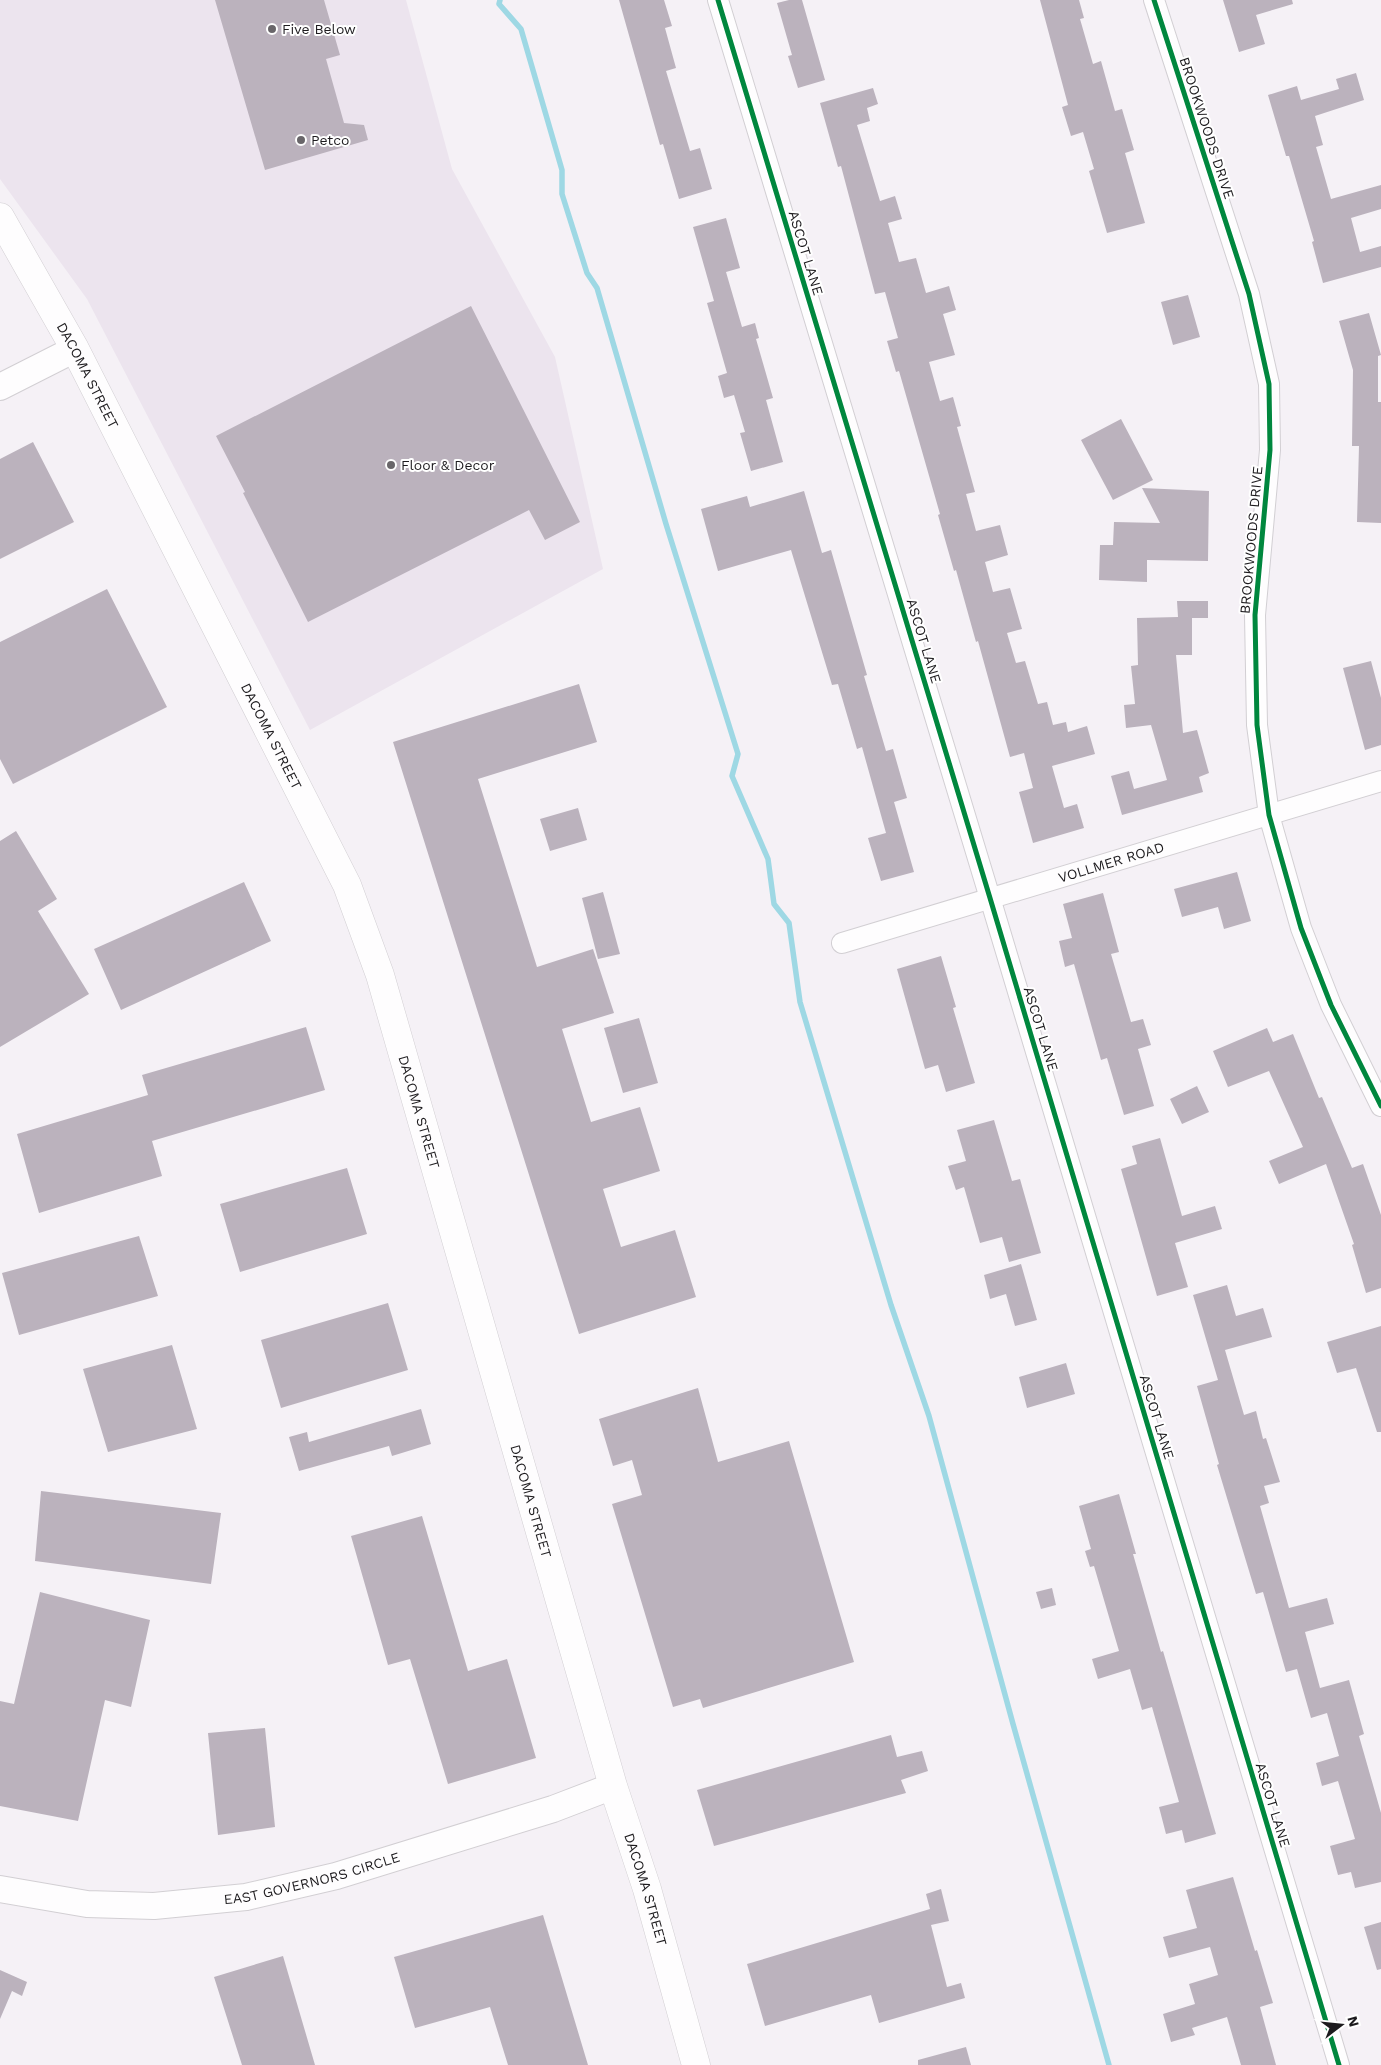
<svg xmlns="http://www.w3.org/2000/svg" width="1381" height="2065" viewBox="0 0 1381 2065" font-family="'Work Sans',sans-serif">
	<rect width="100%" height="100%" fill="#f5f1f6"/>
	<!-- built -->
	<path fill="#ece4ee" d="M 0,0 L 406,0 L 452,169 L 555,357 L 603,569 L 310,730 L 87,299 L 0,179 Z"/>
	<g fill="none" stroke-linecap="round" stroke-linejoin="round">
		<!-- stream -->
		<path stroke="#9ed8e4" stroke-width="5.5" d="M 500,0 L 499,4 L 521,29 L 562,170 L 562,194 L 587,273 L 597,288 L 666,524 L 738,754 L 732,776 L 768,859 L 774,904 L 789,923 L 800,1002 L 891,1305 L 929,1416 L 1013,1724 L 1109,2065"/>
	</g>
	<!-- building -->
	<path fill="#bbb2bd" d="M 215,0 L 324,0 L 340,55 L 326,59 L 344,123 L 364,125 L 368,140 L 265,170 Z
		M 619,0 L 664,0 L 672,26 L 665,28 L 676,68 L 666,71 L 690,151 L 700,148 L 712,189 L 679,199 L 663,144 L 660,145 Z
		M 789,0 L 802,0 L 825,80 L 798,88 L 788,56 L 792,55 L 777,3 Z
		M 1040,0 L 1079,0 L 1084,18 L 1080,19 L 1093,64 L 1101,61 L 1115,111 L 1122,109 L 1134,150 L 1125,153 L 1145,223 L 1107,233 L 1089,171 L 1094,169 L 1083,132 L 1071,136 L 1062,107 L 1068,105 Z
		M 1223,0 L 1292,0 L 1293,4 L 1256,15 L 1265,44 L 1239,52 Z
		M 1356,73 L 1364,100 L 1315,116 L 1323,145 L 1316,147 L 1331,199 L 1381,185 L 1381,209 L 1351,218 L 1360,252 L 1381,246 L 1381,267 L 1323,283 L 1312,242 L 1314,241 L 1289,156 L 1286,156 L 1268,95 L 1297,86 L 1301,100 L 1339,89 L 1336,79 Z
		M 873,88 L 878,104 L 867,108 L 870,121 L 857,125 L 880,201 L 895,196 L 902,219 L 888,223 L 899,262 L 916,258 L 926,293 L 949,286 L 956,310 L 943,314 L 955,355 L 929,362 L 940,401 L 953,397 L 961,426 L 957,427 L 975,492 L 966,494 L 976,531 L 1000,525 L 1008,555 L 985,562 L 993,592 L 1010,588 L 1022,629 L 1007,633 L 1016,663 L 1025,661 L 1038,704 L 1047,702 L 1053,725 L 1066,722 L 1068,732 L 1087,726 L 1095,754 L 1052,766 L 1064,808 L 1077,804 L 1084,828 L 1033,843 L 1019,792 L 1033,788 L 1024,753 L 1010,757 L 978,641 L 976,642 L 956,570 L 954,571 L 938,515 L 940,514 L 899,371 L 896,372 L 887,341 L 898,338 L 885,292 L 875,294 L 841,166 L 838,167 L 820,103 Z
		M 726,218 L 740,268 L 726,272 L 742,327 L 755,323 L 759,338 L 756,339 L 773,398 L 766,400 L 783,462 L 751,471 L 740,433 L 745,432 L 734,395 L 724,398 L 718,376 L 727,373 L 707,303 L 714,301 L 693,227 Z
		M 1188,295 L 1200,337 L 1173,345 L 1161,302 Z
		M 471,306 L 580,522 L 545,540 L 529,510 L 308,622 L 243,493 L 245,492 L 216,436 Z
		M 1369,313 L 1381,355 L 1378,356 L 1378,402 L 1381,402 L 1381,523 L 1357,522 L 1359,446 L 1352,446 L 1353,370 L 1339,321 Z
		M 1121,419 L 1153,480 L 1113,500 L 1081,440 Z
		M 33,442 L 74,522 L 0,559 L 0,459 Z
		M 1142,488 L 1209,491 L 1208,561 L 1147,560 L 1147,582 L 1099,580 L 1100,545 L 1113,545 L 1114,522 L 1160,523 Z
		M 804,491 L 822,553 L 831,550 L 867,675 L 864,676 L 886,751 L 893,749 L 907,798 L 894,802 L 914,872 L 881,881 L 868,838 L 886,833 L 862,747 L 857,749 L 838,684 L 832,685 L 791,550 L 718,571 L 701,509 L 747,496 L 750,507 Z
		M 107,589 L 167,707 L 13,784 L 0,759 L 0,642 Z
		M 1177,601 L 1208,601 L 1208,618 L 1192,618 L 1192,655 L 1176,655 L 1183,733 L 1197,730 L 1209,773 L 1199,777 L 1203,792 L 1122,815 L 1111,776 L 1129,771 L 1134,789 L 1167,780 L 1151,725 L 1126,728 L 1124,705 L 1135,704 L 1131,666 L 1138,665 L 1137,618 L 1178,617 Z
		M 1371,661 L 1381,698 L 1381,745 L 1365,750 L 1343,668 Z
		M 579,684 L 597,742 L 478,779 L 537,967 L 593,949 L 614,1013 L 562,1029 L 591,1122 L 640,1107 L 660,1171 L 603,1189 L 621,1247 L 675,1230 L 696,1297 L 579,1334 L 393,742 Z
		M 578,808 L 587,840 L 550,851 L 540,819 Z
		M 16,831 L 57,899 L 38,911 L 89,994 L 0,1047 L 0,841 Z
		M 1237,872 L 1251,921 L 1224,929 L 1218,907 L 1182,917 L 1174,889 Z
		M 244,882 L 271,941 L 121,1010 L 94,949 Z
		M 603,892 L 620,954 L 598,959 L 582,898 Z
		M 1103,893 L 1119,952 L 1111,954 L 1131,1022 L 1143,1019 L 1151,1045 L 1138,1049 L 1154,1106 L 1124,1115 L 1107,1058 L 1101,1060 L 1074,964 L 1065,967 L 1059,941 L 1072,938 L 1063,904 Z
		M 941,956 L 956,1007 L 953,1008 L 975,1083 L 946,1092 L 938,1065 L 925,1069 L 897,969 Z
		M 639,1018 L 658,1083 L 623,1093 L 604,1028 Z
		M 306,1027 L 325,1090 L 152,1141 L 162,1176 L 39,1213 L 17,1134 L 148,1095 L 142,1075 Z
		M 1267,1028 L 1273,1042 L 1293,1034 L 1319,1098 L 1322,1097 L 1352,1168 L 1363,1164 L 1381,1215 L 1381,1288 L 1366,1293 L 1352,1245 L 1354,1244 L 1326,1164 L 1279,1184 L 1269,1161 L 1303,1147 L 1269,1071 L 1228,1087 L 1213,1051 Z
		M 1197,1086 L 1209,1112 L 1182,1124 L 1170,1099 Z
		M 994,1120 L 1012,1181 L 1020,1179 L 1041,1253 L 1009,1262 L 1002,1237 L 980,1243 L 964,1187 L 956,1190 L 948,1166 L 966,1161 L 957,1130 Z
		M 1160,1138 L 1182,1216 L 1215,1206 L 1222,1229 L 1175,1243 L 1188,1287 L 1157,1296 L 1121,1169 L 1137,1164 L 1132,1146 Z
		M 347,1168 L 367,1234 L 240,1272 L 220,1204 Z
		M 139,1236 L 158,1296 L 19,1335 L 2,1273 Z
		M 1021,1264 L 1037,1320 L 1015,1326 L 1006,1294 L 990,1299 L 984,1275 Z
		M 1227,1285 L 1236,1316 L 1263,1308 L 1272,1337 L 1225,1350 L 1244,1415 L 1256,1411 L 1263,1439 L 1266,1438 L 1280,1482 L 1264,1486 L 1269,1503 L 1260,1506 L 1289,1608 L 1327,1598 L 1334,1624 L 1305,1632 L 1320,1688 L 1349,1680 L 1364,1734 L 1359,1736 L 1381,1813 L 1381,1882 L 1355,1888 L 1351,1872 L 1338,1875 L 1330,1846 L 1355,1839 L 1338,1781 L 1322,1786 L 1316,1763 L 1339,1756 L 1327,1713 L 1311,1718 L 1297,1669 L 1286,1672 L 1263,1592 L 1256,1594 L 1217,1465 L 1219,1464 L 1197,1386 L 1218,1380 L 1193,1295 Z
		M 388,1303 L 408,1370 L 281,1408 L 261,1340 Z
		M 1381,1326 L 1381,1432 L 1377,1432 L 1356,1368 L 1337,1373 L 1327,1342 Z
		M 172,1345 L 197,1429 L 108,1452 L 83,1369 Z
		M 1066,1363 L 1075,1394 L 1027,1408 L 1019,1377 Z
		M 698,1388 L 718,1462 L 789,1441 L 854,1662 L 703,1708 L 700,1699 L 673,1707 L 612,1504 L 642,1495 L 632,1460 L 613,1466 L 599,1419 Z
		M 421,1409 L 431,1444 L 392,1456 L 389,1446 L 299,1471 L 289,1437 L 307,1432 L 309,1442 Z
		M 41,1491 L 221,1513 L 211,1584 L 35,1561 Z
		M 1119,1494 L 1136,1554 L 1133,1554 L 1161,1652 L 1163,1651 L 1216,1834 L 1185,1843 L 1182,1830 L 1166,1834 L 1159,1807 L 1179,1802 L 1152,1707 L 1142,1710 L 1130,1669 L 1098,1679 L 1092,1659 L 1119,1651 L 1094,1566 L 1090,1567 L 1085,1551 L 1091,1549 L 1079,1506 Z
		M 422,1516 L 468,1671 L 507,1659 L 536,1758 L 448,1784 L 410,1659 L 388,1665 L 351,1536 Z
		M 1052,1588 L 1056,1605 L 1041,1609 L 1036,1592 Z
		M 40,1592 L 150,1620 L 131,1707 L 105,1700 L 78,1821 L 0,1806 L 0,1701 L 14,1704 Z
		M 265,1728 L 275,1827 L 218,1835 L 208,1733 Z
		M 891,1735 L 897,1757 L 922,1751 L 928,1771 L 901,1780 L 906,1793 L 714,1846 L 697,1790 Z
		M 1233,1877 L 1255,1951 L 1257,1950 L 1273,2003 L 1260,2007 L 1276,2065 L 1241,2065 L 1227,2017 L 1192,2028 L 1195,2035 L 1171,2042 L 1163,2014 L 1195,2004 L 1189,1984 L 1218,1975 L 1210,1947 L 1169,1958 L 1163,1937 L 1197,1928 L 1186,1890 Z
		M 941,1889 L 949,1921 L 931,1925 L 947,1987 L 961,1983 L 965,1998 L 879,2023 L 871,1995 L 765,2026 L 747,1964 L 930,1909 L 926,1894 Z
		M 543,1915 L 588,2065 L 508,2065 L 490,2007 L 415,2028 L 394,1957 Z
		M 1381,1922 L 1381,1969 L 1377,1970 L 1364,1927 Z
		M 283,1956 L 315,2065 L 242,2065 L 214,1977 Z
		M 0,1970 L 27,1982 L 22,1996 L 12,1991 L 0,2019 Z
		M 966,2047 L 971,2065 L 918,2065 L 918,2060 Z"/>
	<g fill="none" stroke-linecap="round" stroke-linejoin="round">
		<defs>
			<g id="minor">
				<path d="M 718,0 L 990,898 L 1339,2065"/>
				<path d="M 1154,0 L 1249,294 L 1269,384 L 1270,450 L 1255,615 L 1257,725 L 1269,815 L 1301,928 L 1331,1005 L 1381,1106"/>
				<path id="s1" d="M 842,943 L 1381,781"/>
			</g>
			<g id="tertiary">
				<path d="M 0,387 L 75,349"/>
				<path id="s2" d="M 0,1889 L 87,1904 L 154,1906 L 246,1897 L 336,1876 L 553,1809 L 613,1786"/>
			</g>
			<g id="secondary">
				<path id="s3" d="M 0,217 L 75,349 L 347,885 L 380,975 L 613,1786 L 647,1889 L 696,2065"/>
			</g>
		</defs>
		<!-- minor casing -->
		<use href="#minor" stroke="#d2cfd3" stroke-width="22"/>
		<!-- tertiary casing -->
		<use href="#tertiary" stroke="#d2cfd3" stroke-width="28"/>
		<!-- secondary casing -->
		<use href="#secondary" stroke="#d2cfd3" stroke-width="29"/>
		<!-- minor -->
		<use href="#minor" stroke="#fefdfe" stroke-width="20"/>
		<!-- tertiary -->
		<use href="#tertiary" stroke="#fefdfe" stroke-width="26"/>
		<!-- secondary -->
		<use href="#secondary" stroke="#fefdfe" stroke-width="28"/>
		<defs>
			<path id="cycleway" d="M 718,0 L 990,898 L 1339,2065
				M 1154,0 L 1249,294 L 1269,384 L 1270,450 L 1255,615 L 1257,725 L 1269,815 L 1301,928 L 1331,1005 L 1381,1106"/>
		</defs>
		<!-- cycleway casing -->
		<use href="#cycleway" stroke="#fff" stroke-width="8"/>
		<!-- cycleway -->
		<use href="#cycleway" stroke="#00873e" stroke-width="5"/>
	</g>
	<!-- markers -->
	<g fill="#69666a" stroke="#fff" stroke-width="2">
		<circle cx="272" cy="29" r="5"/>
		<circle cx="301" cy="140" r="5"/>
		<circle cx="391" cy="465" r="5"/>
	</g>
	<g text-anchor="middle" dominant-baseline="central" stroke-width="4" stroke-linejoin="round" paint-order="stroke">
		<!-- poi labels -->
		<g font-size="14" fill="#1d1b1e" stroke="#fff" text-anchor="start">
			<text x="282" y="29">Five Below</text>
			<text x="311" y="140">Petco</text>
			<text x="401" y="465">Floor &amp; Decor</text>
		</g>
		<!-- street labels -->
		<g font-size="14" fill="#1d1b1e" stroke="#fff">
			<text transform="translate(1207 128) rotate(72)">BROOKWOODS DRIVE</text>
			<text transform="translate(806 253) rotate(73)">ASCOT LANE</text>
			<text stroke="none"><textPath href="#s3" startOffset="181">DACOMA STREET</textPath></text>
			<text transform="translate(1251 540) rotate(-85)">BROOKWOODS DRIVE</text>
			<text transform="translate(924 641) rotate(73)">ASCOT LANE</text>
			<text stroke="none"><textPath href="#s3" startOffset="586">DACOMA STREET</textPath></text>
			<text stroke="none"><textPath href="#s1" startOffset="281">VOLLMER ROAD</textPath></text>
			<text transform="translate(1041 1029) rotate(73)">ASCOT LANE</text>
			<text stroke="none"><textPath href="#s3" startOffset="991">DACOMA STREET</textPath></text>
			<text transform="translate(1157 1417) rotate(73)">ASCOT LANE</text>
			<text stroke="none"><textPath href="#s3" startOffset="1396">DACOMA STREET</textPath></text>
			<text transform="translate(1273 1805) rotate(73)">ASCOT LANE</text>
			<text stroke="none"><textPath href="#s2" startOffset="316">EAST GOVERNORS CIRCLE</textPath></text>
			<text stroke="none"><textPath href="#s3" startOffset="1801">DACOMA STREET</textPath></text>
		</g>
	</g>
	<!-- north arrow -->
	<g transform="translate(1341 2025) rotate(74)" stroke="#ffffff" stroke-width="4" paint-order="stroke">
	<path d="M0-4L9 19L0 12L-9 19Z" fill="#1d1b1e"/>
	<text y="-8" font-size="14" font-weight="bold" text-anchor="middle" fill="#1d1b1e">N</text>
	</g>
</svg>
